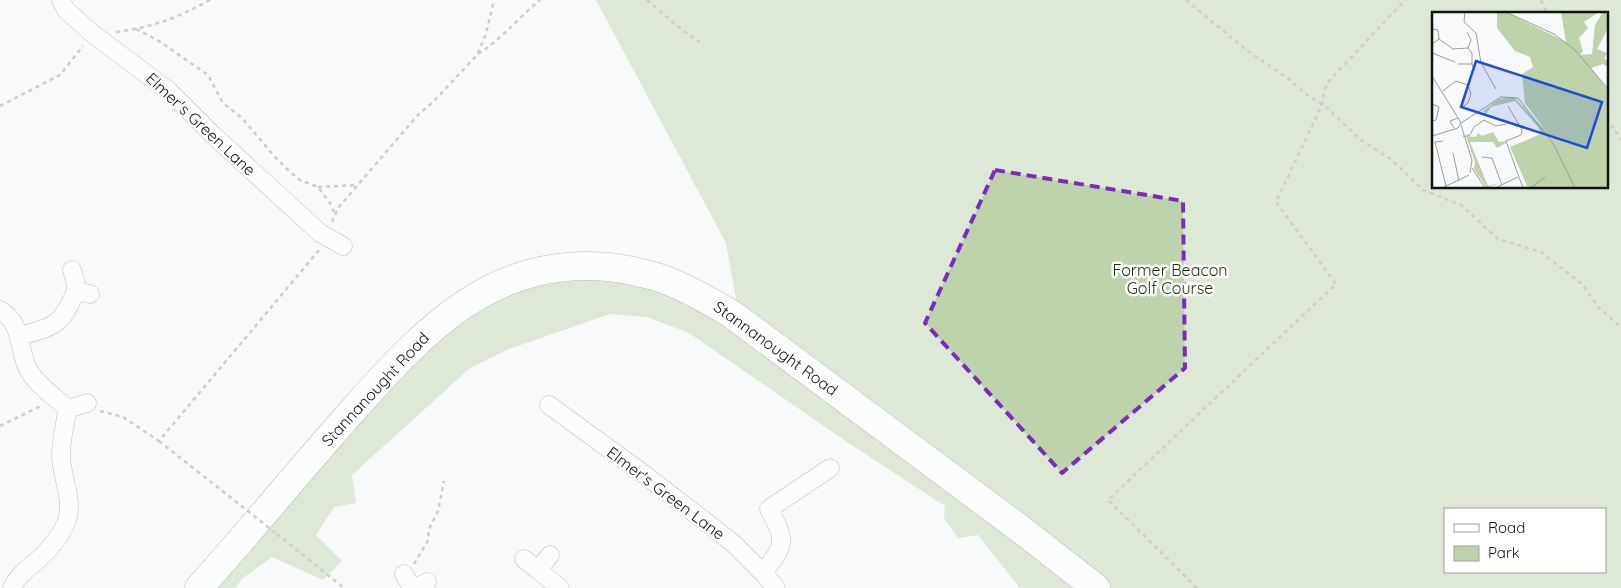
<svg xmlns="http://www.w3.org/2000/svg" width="1621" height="588" viewBox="0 0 1621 588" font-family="Quicksand,sans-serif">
	<rect width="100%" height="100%" fill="#f8f9fa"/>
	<!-- green -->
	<path fill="#bed2ac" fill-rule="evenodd" d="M 596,0 L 1621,0 L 1621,588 L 1107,588 L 737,305 L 726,243 ZM 1434,14 L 1607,14 L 1607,188 L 1434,188 ZM 1445,509 L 1605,509 L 1605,572 L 1445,572 Z
		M 540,278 L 663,282 L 1091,588 L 1020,588 L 978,535 L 958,538 L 944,518 L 945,506 L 847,442 L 689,333 L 647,317 L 610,314 L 509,349 L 470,368 L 352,475 L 356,503 L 334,507 L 316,535 L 342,561 L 323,580 L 272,557 L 243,578 L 235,588 L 216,588 L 325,456 L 460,314 Z"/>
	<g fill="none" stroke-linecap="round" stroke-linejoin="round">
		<defs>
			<path id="minor" d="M 61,0 L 66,10 L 93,34 L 169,91 L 213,135 L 320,233 L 343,246
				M 72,270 L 75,280 L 76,291 L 90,294
				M 0,310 C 24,324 17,350 29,371 C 38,386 55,397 68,409 C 65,423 61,440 61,455 C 61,477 75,501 66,523 C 60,537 49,550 38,560 C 27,569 18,575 12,588
				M 20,336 C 55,326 61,326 76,291
				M 549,405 L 645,475 L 733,543 L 763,573 L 776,588
				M 68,409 L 87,403
				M 524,559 L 538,570 L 550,555
				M 538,570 L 560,588
				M 763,573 C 786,544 786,541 769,509 L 830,468
				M 404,574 L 412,588
				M 416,588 L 427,582"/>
			<path id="primary" d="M 199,588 C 252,529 302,467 355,408 C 424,330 494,256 608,267 C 626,269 645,273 663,279 C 687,288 708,300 730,313 L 1023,531 L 1096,588"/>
		</defs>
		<!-- minor casing -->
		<use href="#minor" stroke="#737375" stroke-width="19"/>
		<!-- primary casing -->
		<use href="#primary" stroke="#737375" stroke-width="29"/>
		<!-- path -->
		<path stroke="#989999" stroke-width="2.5" stroke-dasharray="4 4" stroke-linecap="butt" d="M 647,0 L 682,30 L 704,45
			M 1186,0 L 1244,48 L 1290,80 L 1306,94 L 1327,108 L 1361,140 L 1392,160 L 1423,190 L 1461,205 L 1498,239 L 1541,252 L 1582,284 L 1599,308 L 1621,327
			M 1541,0 L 1547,14
			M 136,29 L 159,41 L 208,75 L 223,103 L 242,118 L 274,156 L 288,170 L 300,180 L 318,187 L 330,203 L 334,212
			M 116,32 C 154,27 177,18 210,0
			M 478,54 C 502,39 519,17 540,0
			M 0,106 L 60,75 L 83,46
			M 1607,118 L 1621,140
			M 318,187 L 358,185
			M 332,222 L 338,208 L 417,116 L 433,102 L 477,55 L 486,34 L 494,0
			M 100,411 L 123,417 L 159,441 L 320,249
			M 0,426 L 41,406
			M 159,441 L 197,471
			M 277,534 L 344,588
			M 414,564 L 429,539 L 428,531 L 438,511 L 444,481
			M 1197,588 L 1108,500 L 1336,284 L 1276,202 L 1322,105 L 1325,89 L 1329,81 L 1405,0"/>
		<!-- minor -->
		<use href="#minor" stroke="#fff" stroke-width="18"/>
		<!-- primary -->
		<use href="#primary" stroke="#fff" stroke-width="28"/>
		<!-- path-bridge -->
		<path stroke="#989999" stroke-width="2.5" stroke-dasharray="4 4" stroke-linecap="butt" d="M 197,471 L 277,534"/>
	</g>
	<!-- marked area -->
	<path d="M0 0H1621V588H0ZM 995,170 L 1183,201 L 1185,368 L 1062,473 L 925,323 Z" fill="#f8f9fa" fill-opacity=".55" fill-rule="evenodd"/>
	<path fill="none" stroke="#7b2cbf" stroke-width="4" stroke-dasharray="10 6" stroke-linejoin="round" d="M 995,170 L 1183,201 L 1185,368 L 1062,473 L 925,323 Z"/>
	<g text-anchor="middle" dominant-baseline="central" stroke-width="5" stroke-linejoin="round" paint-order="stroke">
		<!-- street labels -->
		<g font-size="16" fill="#111212" stroke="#fff">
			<text transform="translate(201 124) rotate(43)">Elmer's Green Lane</text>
			<text transform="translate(776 348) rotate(36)">Stannanought Road</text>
			<text transform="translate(375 389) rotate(-47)">Stannanought Road</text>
			<text transform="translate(666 493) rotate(37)">Elmer's Green Lane</text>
		</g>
		<!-- park labels -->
		<g font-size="16" fill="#1d3004" stroke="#fff">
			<text x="1170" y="270">Former Beacon<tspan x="1170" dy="18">Golf Course</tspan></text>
		</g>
	</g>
	<!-- overview -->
	<g transform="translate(1432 12)">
		<rect width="176" height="176" fill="#f8f9fa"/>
		<path d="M 65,0 L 74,0 L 134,30 L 129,0 L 176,0 L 176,16 L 165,37 L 175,41 L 172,47 L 176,48 L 176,55 L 171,52 L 159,56 L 176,78 L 176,176 L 96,176 L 78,135 L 109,122 L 106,115 L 83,89 L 59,95 L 54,102 L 51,99 L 67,87 L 82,85 L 113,118 L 93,91 L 90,62 L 101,55 L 98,45 L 83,39 L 65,16 ZM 167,0 L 170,2 L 163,13 L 160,42 L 148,43 L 151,39 L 147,26 L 156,16 L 152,10 ZM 61,120 L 67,130 L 74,129 L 74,131 L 65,136 L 61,130 L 38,130 L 56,174 L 68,171 L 55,176 L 42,157 L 43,150 L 34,124 L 44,125 L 46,121 L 50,124 Z" fill="#bed2ac" fill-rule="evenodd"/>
		<path fill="none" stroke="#9c9d9d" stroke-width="1" d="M 33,0 L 32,10 L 44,21 L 49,51 L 64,77M 74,0 L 122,22 L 143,38 L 177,78M 0,17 L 6,18 L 7,27M 35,20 L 39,28 L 36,36M 0,32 L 7,27 L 21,37 L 36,36 L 40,41 L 40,52M 0,41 L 23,50M 26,52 L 40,52 L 41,55M 0,64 L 26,106M 11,79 L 24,69 L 36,73 L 39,82 L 36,91 L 29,96M 0,92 L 7,95 L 4,108 L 0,109M 76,94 L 90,118 L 89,123 L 74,129 L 91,176M 29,111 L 69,85 L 86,86 L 122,133 L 143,176M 29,113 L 40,148 L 38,161M 0,124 L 26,116 L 29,111 L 26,106 L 18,109 L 22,116M 31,125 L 38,123 L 42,115 L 52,108 L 64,114 L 74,112M 11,129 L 3,130 L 14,174M 21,141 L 27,169M 50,145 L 60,146 L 70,173M 40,156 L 53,176M 10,176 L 37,163M 63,176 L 86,165M 99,176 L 113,165"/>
		<path fill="#1d4ed8" fill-opacity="0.15" stroke="#1d4ed8" stroke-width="2.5" d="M 44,49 L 170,90 L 155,136 L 29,95 Z"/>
		<rect width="176" height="176" fill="none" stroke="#111212" stroke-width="2.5"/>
	</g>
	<!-- legend -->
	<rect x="1444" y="508" width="162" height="65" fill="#ffffff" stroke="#a0a0a0"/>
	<rect x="1454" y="524" width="25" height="8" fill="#ffffff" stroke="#a0a0a0"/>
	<text x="1488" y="533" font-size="15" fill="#111212">Road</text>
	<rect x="1454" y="546" width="25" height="15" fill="#bed2ac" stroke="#a0a0a0"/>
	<text x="1488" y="558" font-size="15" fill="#111212">Park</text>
</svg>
